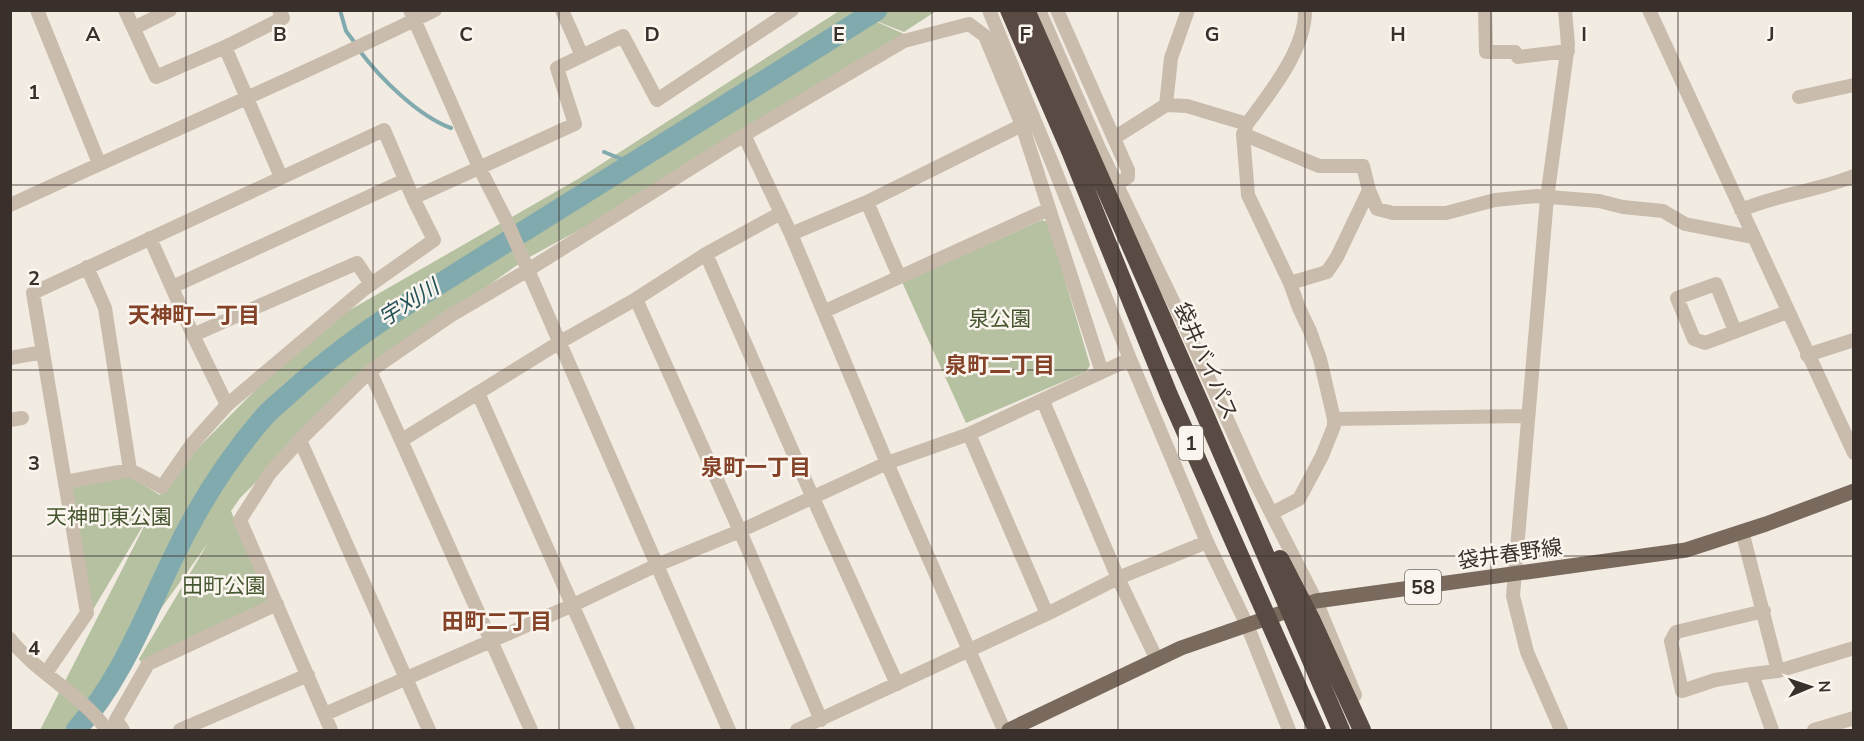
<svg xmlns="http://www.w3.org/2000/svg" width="1864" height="741" viewBox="0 0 1864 741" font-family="'Nunito Sans','Noto Sans JP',sans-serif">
	<rect width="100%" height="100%" fill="#f2ebe1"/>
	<!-- green -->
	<path fill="#b5c1a1" d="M 839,11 L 936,11 L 904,32 L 866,17 L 913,38 L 675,178 L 524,260 L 370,371 L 240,498 L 231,511 L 269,601 L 267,605 L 141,662 L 139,659 L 208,543 L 74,730 L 40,730 L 153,509 L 91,613 L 70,491 L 74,486 L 129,476 L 160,495 L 171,475 L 315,330 L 578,179 Z
		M 1042,220 L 1048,222 L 1090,365 L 1086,372 L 966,423 L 902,282 Z"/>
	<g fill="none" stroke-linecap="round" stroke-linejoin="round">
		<!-- stream -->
		<path stroke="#81aaae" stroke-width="4" d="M 340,10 L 346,31 L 355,43
			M 359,50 C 380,78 418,116 451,128
			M 604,152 L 634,164"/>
		<!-- river -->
		<path stroke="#81aaae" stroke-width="21" d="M 76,730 C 120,682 144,618 172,560 C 196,509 226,461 263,418 C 271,409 281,401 290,393 C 326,360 365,331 406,305 L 877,10"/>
		<!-- minor -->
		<path stroke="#cabcad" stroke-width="14" d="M 37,10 L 99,163
			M 125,10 L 156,77 L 225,47 L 283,18 L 279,10
			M 410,10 L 479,167 L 507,222 L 729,730
			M 562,10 L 582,56
			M 989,10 L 1053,165 L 1130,359 L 1207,542 L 1247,625 L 1289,730
			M 1039,10 L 1099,148 L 1185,326 L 1255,481 L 1316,601 L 1355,695
			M 1057,10 L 1128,170 L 1128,177 L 1116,185
			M 1485,10 L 1486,52 L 1515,52 L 1518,57 L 1568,51
			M 1649,10 L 1854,453
			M 134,28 L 170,10
			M 225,47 L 281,177
			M 1799,97 L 1854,85
			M 1166,105 L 1171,58 L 1188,10
			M 1243,134 L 1319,166 L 1363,166 L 1369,190 L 1377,209 L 1393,213 L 1446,213 L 1495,200 L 1537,196 L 1599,201 L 1623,207 L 1663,211 L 1685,224 L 1752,237
			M 744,135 L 791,234 L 887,463 L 1004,730
			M 1114,138 L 1166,105 L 1187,106 L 1247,124
			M 413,198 L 575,124 L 557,68 L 623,36 L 657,100 L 792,10
			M 867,202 L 899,276
			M 10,205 C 152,139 295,79 435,10
			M 1741,210 C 1778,194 1817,191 1854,176
			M 791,234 L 867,202 L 1022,125
			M 706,254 L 813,498 L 897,684
			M 87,267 L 105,308 L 130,470
			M 1290,283 L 1327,272 L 1337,257 L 1369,190
			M 172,287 L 405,180
			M 636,299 L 740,531 L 821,720
			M 825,311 L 1049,209
			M 1735,331 L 1716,284 L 1677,298 L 1694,339 L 1705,343 L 1787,312
			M 193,335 L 357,263 L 371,284
			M 1807,355 L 1854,340
			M 10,358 L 43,352
			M 370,371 L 531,730
			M 478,393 L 628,730
			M 1043,401 L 1118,578 L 1157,660
			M 1334,419 L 1527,416
			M 10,420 L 22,418
			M 969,434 L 1047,614
			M 300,440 L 429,730
			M 402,440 L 560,342 L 636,299 L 706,254 L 781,213
			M 65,482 L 130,470 L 162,487 L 192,444 L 227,405 L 193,335 L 150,238
			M 1272,513 L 1299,499 L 1322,456 L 1334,426 L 1334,419 L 1320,359 L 1310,331 L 1299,308 L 1290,283 L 1248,195 L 1243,134 L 1247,124 C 1269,94 1306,49 1305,10
			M 1742,531 L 1778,671
			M 1764,611 L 1676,632 L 1671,641 L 1682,691 L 1715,680 L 1752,674 L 1772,730
			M 10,639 C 38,674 81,694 107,730
			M 46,673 L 87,613 L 33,293 L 384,130 L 413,198 L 434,240 L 363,290 L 227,405
			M 1752,674 L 1778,671 L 1854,648
			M 325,714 L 573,605 L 657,565 L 740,531 L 887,463 L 969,434 L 1130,359
			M 123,730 L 116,720 L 148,664 L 277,604
			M 180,730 L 308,675
			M 331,730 L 240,520 L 270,473 L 300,440 L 370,371 L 450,316 L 528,270 L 744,135 L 904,41 L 969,24 L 985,36 L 1022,125 L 1102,372
			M 797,730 L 1047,614 L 1118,578 L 1207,542
			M 1561,730 L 1527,652 L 1513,596 L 1547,198 L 1568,45 L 1565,10
			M 1814,730 L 1854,718"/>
		<!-- major -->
		<path stroke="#7a695d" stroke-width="15" d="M 1009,730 L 1181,648 L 1316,601 L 1686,550 L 1766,524 L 1854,491"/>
		<!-- highway-bridge -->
		<path stroke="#594b43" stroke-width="18" d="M 1009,10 L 1071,153 L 1169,395 L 1317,730
			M 1026,10 L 1200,403 L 1341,730
			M 1280,559 L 1312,621 L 1362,730"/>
	</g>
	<!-- grid -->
	<path fill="none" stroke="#39302b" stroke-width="1.5" stroke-opacity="0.55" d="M 186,10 L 186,730M 373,10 L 373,730M 559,10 L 559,730M 746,10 L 746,730M 932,10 L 932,730M 1118,10 L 1118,730M 1305,10 L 1305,730M 1491,10 L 1491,730M 1678,10 L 1678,730M 10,185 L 1854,185M 10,370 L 1854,370M 10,556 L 1854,556"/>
	<g text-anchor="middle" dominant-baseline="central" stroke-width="5" stroke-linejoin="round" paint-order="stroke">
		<!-- shield labels -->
		<g fill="#faf5ee" stroke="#736b66" stroke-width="1.5">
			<rect x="1179" y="426" width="24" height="34" rx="4.5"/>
			<rect x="1405" y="570" width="36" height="34" rx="4.5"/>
		</g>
		<g font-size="20" font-weight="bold" fill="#39302b">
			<text x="1191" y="443">1</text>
			<text x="1423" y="587">58</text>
		</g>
		<!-- park labels -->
		<g font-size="21" fill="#465630" stroke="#faf5ee">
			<text x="1000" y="319">泉公園</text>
			<text x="109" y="517">天神町東公園</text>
			<text x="224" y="586">田町公園</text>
		</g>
		<!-- street labels -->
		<g font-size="21" fill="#39302b" stroke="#faf5ee">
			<text transform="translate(1206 361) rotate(66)">袋井バイパス</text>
			<text transform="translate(1510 554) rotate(-8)">袋井春野線</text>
		</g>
		<!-- water labels -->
		<g font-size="22" font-style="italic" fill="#235259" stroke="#faf5ee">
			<text transform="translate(409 303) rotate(-32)">宇刈川</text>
		</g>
		<!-- neighbourhood labels -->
		<g font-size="22" font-weight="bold" fill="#844328" stroke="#faf5ee">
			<text x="194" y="316">天神町一丁目</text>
			<text x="1000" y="366">泉町二丁目</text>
			<text x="756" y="468">泉町一丁目</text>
			<text x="497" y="622">田町二丁目</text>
		</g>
	</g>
	<g font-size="20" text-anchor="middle" font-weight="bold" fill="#39302b" stroke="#faf5ee" stroke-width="5" stroke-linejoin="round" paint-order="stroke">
		<text x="93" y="41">A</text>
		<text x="280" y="41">B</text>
		<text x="466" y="41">C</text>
		<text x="652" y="41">D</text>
		<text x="839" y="41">E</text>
		<text x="1025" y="41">F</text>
		<text x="1212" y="41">G</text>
		<text x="1398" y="41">H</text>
		<text x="1584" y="41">I</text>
		<text x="1771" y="41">J</text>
		<text x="34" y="99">1</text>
		<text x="34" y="285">2</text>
		<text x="34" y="470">3</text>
		<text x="34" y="655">4</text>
	</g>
	<!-- border -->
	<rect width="1864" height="741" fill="none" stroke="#39302b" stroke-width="24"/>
	<!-- north arrow -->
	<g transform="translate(1810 687) rotate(88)" stroke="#faf5ee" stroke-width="4.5" paint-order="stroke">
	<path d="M0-4.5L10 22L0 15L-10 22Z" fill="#39302b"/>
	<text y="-9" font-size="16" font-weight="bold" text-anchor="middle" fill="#39302b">N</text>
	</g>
</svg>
